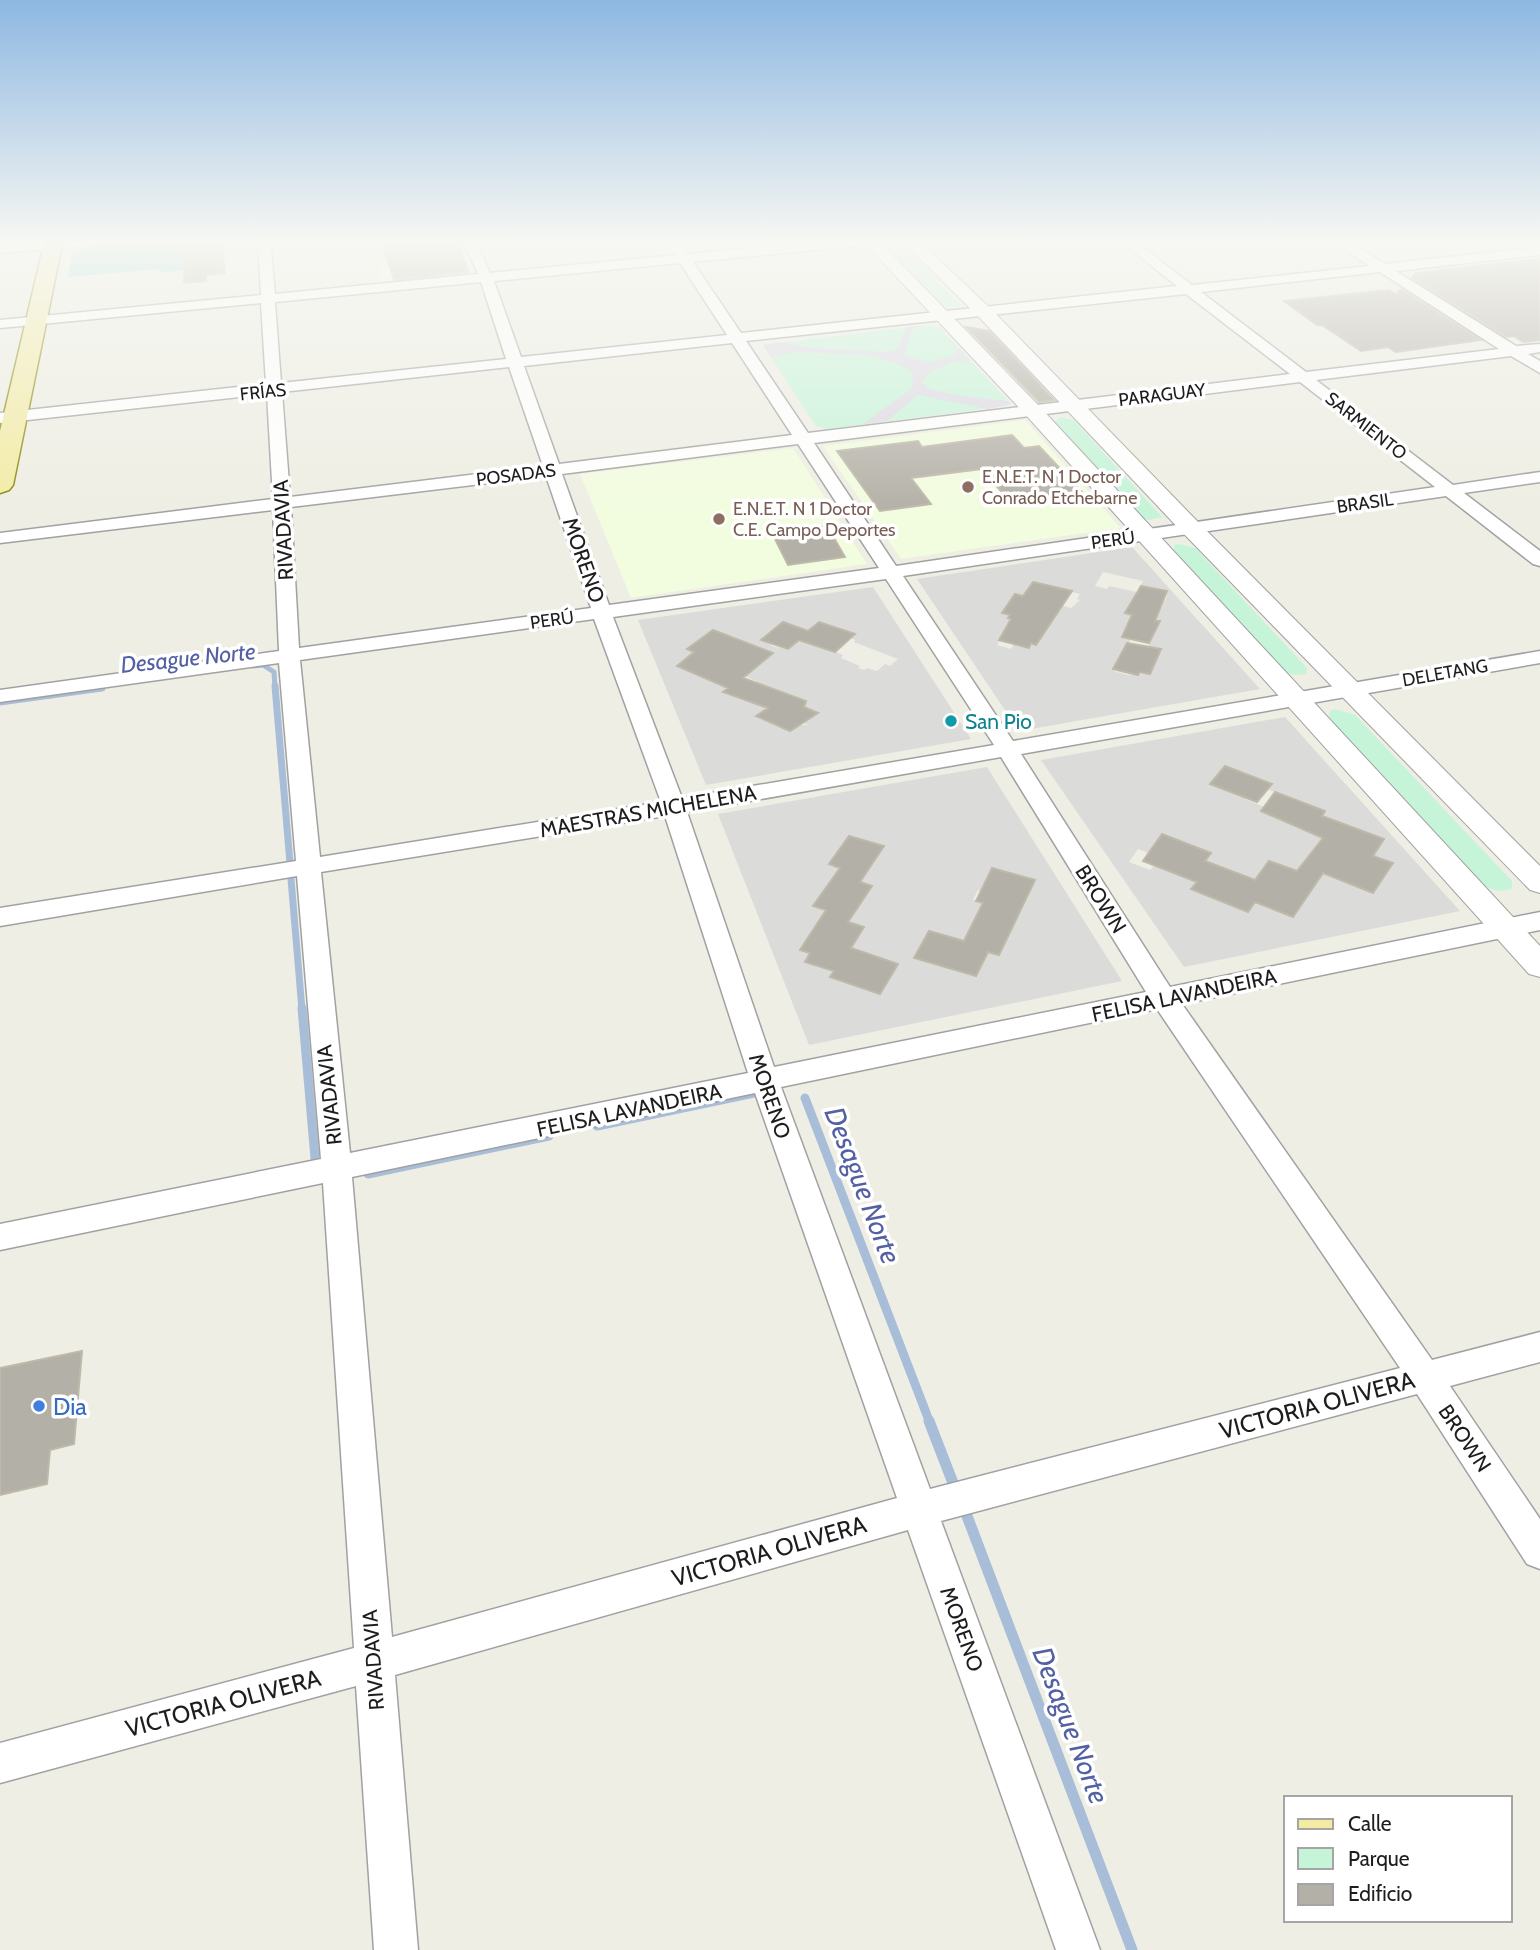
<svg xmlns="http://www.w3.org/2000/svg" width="1540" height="1950" viewBox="0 0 1540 1950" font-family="Cabin,sans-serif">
	<rect width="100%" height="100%" fill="#eeeee4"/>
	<!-- residential -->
	<path fill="#dbdbda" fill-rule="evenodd" d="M 1132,547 L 1260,689 L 1019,731 L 917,579 ZM 1103,572 L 1143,581 L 1137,592 L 1109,586 L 1107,589 L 1095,586 ZM 1033,582 L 1080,594 L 1077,599 L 1080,600 L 1071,608 L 1060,605 L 1034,640 L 1039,641 L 1036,645 L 1031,643 L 1028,648 L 1014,644 L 1011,649 L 997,645 L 1004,634 L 1016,628 L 1007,626 L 1011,619 L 1008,618 L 1010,615 L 1002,613 L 1015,594 L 1023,596 ZM 1141,586 L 1166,591 L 1167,596 L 1155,621 L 1160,622 L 1148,647 L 1161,649 L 1150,674 L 1140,672 L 1138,675 L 1128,675 L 1113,671 L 1131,639 L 1122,637 L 1132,615 L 1125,613 L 1131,603 L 1138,605 L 1135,595 Z
		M 873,587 L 971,739 L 706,785 L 638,620 ZM 783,622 L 808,631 L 854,635 L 850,638 L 855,640 L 854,642 L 898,659 L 890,666 L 885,664 L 877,671 L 867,668 L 864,670 L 858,668 L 860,666 L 841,658 L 843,655 L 797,635 L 788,649 L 774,647 L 762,640 ZM 694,652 L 758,682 L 753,686 L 762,690 L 767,686 L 777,690 L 801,712 L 807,708 L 816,712 L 803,723 L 808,725 L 799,725 L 790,731 L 773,725 L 775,722 L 768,719 L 766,721 L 756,717 L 768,708 L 724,692 L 728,688 L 678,666 Z
		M 1285,717 L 1460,911 L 1184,967 L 1041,760 ZM 1226,766 L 1271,784 L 1267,789 L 1325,811 L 1322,816 L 1383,839 L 1373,856 L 1392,864 L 1373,893 L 1337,879 L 1323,838 L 1295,827 L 1299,820 L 1274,817 L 1261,811 L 1264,807 L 1245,799 L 1249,794 ZM 1162,834 L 1175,839 L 1192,852 L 1196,847 L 1210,853 L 1201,866 L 1267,885 L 1264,869 L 1270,861 L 1307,875 L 1308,896 L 1293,917 L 1255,902 L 1248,912 L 1192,890 L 1197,882 L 1154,866 L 1150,870 L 1129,862 L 1138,849 L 1164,859 L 1160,837 Z
		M 987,767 L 1122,981 L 809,1045 L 718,814 ZM 849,836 L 884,847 L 865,875 L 852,872 L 848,878 L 848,922 L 864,928 L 851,948 L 898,964 L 879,994 L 831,977 L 834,971 L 805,962 L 810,953 L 800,949 L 826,910 L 813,906 L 840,868 L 829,864 ZM 978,890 L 989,893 L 999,955 L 988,952 L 976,976 L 915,958 L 929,931 L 942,935 L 939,941 L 960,947 L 968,933 L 978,936 L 984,903 L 973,900 Z"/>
	<!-- education -->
	<path fill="#f2fcdf" d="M 371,240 L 459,240 L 470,275 L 382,283 Z
		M 1025,420 L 1121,528 L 901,559 L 823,446 Z
		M 793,448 L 867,564 L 631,598 L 580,474 Z"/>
	<!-- park -->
	<path fill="#c5f4d8" d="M 894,246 L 905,248 L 961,306 L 944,306 L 889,249 Z
		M 927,325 L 939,327 L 1011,404 L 1007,406 L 826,429 L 816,426 L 763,345 Z
		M 1060,417 L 1074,420 L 1162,517 L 1149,520 L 1141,517 L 1054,423 Z
		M 1179,544 L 1195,548 L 1307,668 L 1306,674 L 1294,675 L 1283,672 L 1173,551 L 1175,545 Z
		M 1335,709 L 1355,715 L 1512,881 L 1512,889 L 1498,891 L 1484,886 L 1329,719 L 1330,711 Z"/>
	<!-- pitch -->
	<path fill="#89d6d1" d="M 184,240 L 184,270 L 161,273 L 160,269 L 68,277 L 73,251 L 77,249 Z"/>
	<!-- plaza -->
	<path fill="#dcd9e3" d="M 918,326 L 912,330 L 904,356 L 929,362 L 952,356 L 959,348 L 970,360 L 948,363 L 942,368 L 931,370 L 922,382 L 927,388 L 956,395 L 1008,401 L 1011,404 L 988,409 L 918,395 L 887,421 L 863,424 L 911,389 L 913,381 L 911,372 L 900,365 L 870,355 L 795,352 L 771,357 L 763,345 L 780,342 L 812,348 L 886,352 L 896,349 L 900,344 L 906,327 Z"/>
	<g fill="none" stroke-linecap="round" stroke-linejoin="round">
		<!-- stream-far3 -->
		<path stroke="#a8bdd7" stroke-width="5" d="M 253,666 L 263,665 L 274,672 L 275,688"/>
		<!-- stream-far2 -->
		<path stroke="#a8bdd7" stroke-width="7" d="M 275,686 L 290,863
			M 0,702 L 102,688
			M 291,879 L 302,1010"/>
		<!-- stream-far1 -->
		<path stroke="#a8bdd7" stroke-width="9" d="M 302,1008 L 315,1158
			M 805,1098 L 930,1423
			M 597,1126 L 754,1093
			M 368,1174 L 549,1136"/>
		<!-- stream -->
		<path stroke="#a8bdd7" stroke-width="11" d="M 929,1421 L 953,1483
			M 967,1516 L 1132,1950"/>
	</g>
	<!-- building -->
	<path fill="#b3b0a7" stroke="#beb9a8" stroke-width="2" d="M 185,240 L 221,240 L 225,273 L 206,275 L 206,281 L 184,283 Z
		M 410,240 L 458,240 L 468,272 L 394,280 L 382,243 Z
		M 1540,259 L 1540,340 L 1523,342 L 1514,336 L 1506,337 L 1412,278 L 1416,273 Z
		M 1401,289 L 1481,340 L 1396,352 L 1388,347 L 1361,351 L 1322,325 L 1317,325 L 1284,301 L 1389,290 L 1396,294 Z
		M 966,327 L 989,331 L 1054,400 L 1039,402 Z
		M 1012,435 L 1024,448 L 1039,446 L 1083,493 L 1011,503 L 982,469 L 911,478 L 931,504 L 880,511 L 837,451 L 918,441 L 922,447 Z
		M 827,526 L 845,557 L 788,565 L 772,533 Z
		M 1033,582 L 1072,591 L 1036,645 L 1031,643 L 1029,648 L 999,640 L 1011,619 L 1008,618 L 1010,615 L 1002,613 L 1015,594 L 1023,596 Z
		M 1141,586 L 1167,591 L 1155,621 L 1160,621 L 1149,643 L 1122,637 L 1132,615 L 1125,613 Z
		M 783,622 L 808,631 L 819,622 L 855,634 L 835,652 L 799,640 L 788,649 L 761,640 Z
		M 713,630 L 773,653 L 743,678 L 806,701 L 804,707 L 818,713 L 790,731 L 756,716 L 768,708 L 723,692 L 728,688 L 677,666 L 694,652 L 687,649 Z
		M 1127,643 L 1161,649 L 1150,674 L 1140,672 L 1138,675 L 1113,669 Z
		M 1225,766 L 1272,784 L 1257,802 L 1210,784 Z
		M 1275,792 L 1325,811 L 1322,816 L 1384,839 L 1373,856 L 1393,863 L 1373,893 L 1323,873 L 1293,917 L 1255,902 L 1248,912 L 1191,889 L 1197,882 L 1143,861 L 1162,834 L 1211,853 L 1205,861 L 1255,880 L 1269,861 L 1297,871 L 1323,838 L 1261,811 Z
		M 849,836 L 884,846 L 860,882 L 872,886 L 848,922 L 864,927 L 851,948 L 898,964 L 880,994 L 830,977 L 834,971 L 805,962 L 810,953 L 800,950 L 826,910 L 813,906 L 840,868 L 829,864 Z
		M 992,868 L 1035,880 L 999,955 L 988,952 L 976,976 L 914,958 L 929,931 L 964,941 L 983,903 L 976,901 Z
		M 82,1351 L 74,1444 L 50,1450 L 47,1484 L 0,1495 L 0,1368 Z"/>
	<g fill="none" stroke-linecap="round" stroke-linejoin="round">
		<defs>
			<path id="minor" d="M 64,240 L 115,240 L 109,244 L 0,253 L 0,245 Z
				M 258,240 L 270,240 L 275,294 L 478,274 L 463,240 L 475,240 L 490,273 L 676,255 L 666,240 L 678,240 L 688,254 L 837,240 L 882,240 L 876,244 L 693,262 L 741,333 L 1177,286 L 1119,240 L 1133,240 L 1192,285 L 1369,266 L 1332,240 L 1347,240 L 1385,264 L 1540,247 L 1540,255 L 1396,271 L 1516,346 L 1540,344 L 1540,352 L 1528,354 L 1540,361 L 1540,373 L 1511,356 L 1316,380 L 1453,485 L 1540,472 L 1540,482 L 1464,493 L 1540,551 L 1540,566 L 1533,564 L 1446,496 L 903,576 L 1013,741 L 1540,651 L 1540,663 L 1021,754 L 1170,987 L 1540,912 L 1540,930 L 1182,1004 L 1432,1360 L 1540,1332 L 1540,1362 L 1450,1386 L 1540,1519 L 1540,1569 L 1527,1564 L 1417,1394 L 941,1521 L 1100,1950 L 1056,1950 L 908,1530 L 395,1675 L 418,1950 L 374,1950 L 356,1686 L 0,1783 L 0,1743 L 354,1648 L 323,1183 L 0,1250 L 0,1224 L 321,1159 L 297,876 L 0,926 L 0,908 L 296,861 L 279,663 L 0,702 L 0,690 L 279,651 L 273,510 L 0,543 L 0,533 L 273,499 L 267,394 L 0,423 L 0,413 L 266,384 L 261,303 L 0,328 L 0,320 L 261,295 ZM 680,263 L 727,335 L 521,357 L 494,281 ZM 1380,272 L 1499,349 L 1306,372 L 1201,292 ZM 481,282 L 506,359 L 281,383 L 275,302 ZM 1186,294 L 1290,374 L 808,433 L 746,341 ZM 732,343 L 792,435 L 559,464 L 524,366 ZM 509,367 L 543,466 L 290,497 L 282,392 ZM 1300,382 L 1435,487 L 896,566 L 814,443 ZM 798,444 L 879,568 L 609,605 L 562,474 ZM 546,476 L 591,608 L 299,648 L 291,507 ZM 886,579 L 994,745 L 682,798 L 613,617 ZM 594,619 L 661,802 L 320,857 L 300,660 ZM 1001,757 L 1146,992 L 774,1067 L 687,812 ZM 665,816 L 748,1073 L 350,1153 L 321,872 ZM 1157,1009 L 1400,1368 L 930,1489 L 781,1087 ZM 755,1093 L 897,1498 L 392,1637 L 352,1177 Z"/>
			<path id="tertiary" d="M 862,240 L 878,240 L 1039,406 L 1540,946 L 1540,977 L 1529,974 L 1025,414 Z
				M 901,240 L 918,240 L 990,308 L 1199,523 L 1540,866 L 1540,893 L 1530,890 L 1183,533 L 978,316 Z"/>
			<path id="primary" d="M 45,240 L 63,240 L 13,485 L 9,490 L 0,493 L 0,431 Z"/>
		</defs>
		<!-- minor casing -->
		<use href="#minor" stroke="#a1a1a1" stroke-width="3"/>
		<!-- tertiary casing -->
		<use href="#tertiary" stroke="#a1a1a1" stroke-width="2"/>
		<!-- primary casing -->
		<use href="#primary" stroke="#89890d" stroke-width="3"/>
		<!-- minor -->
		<use href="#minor" fill="#fff" fill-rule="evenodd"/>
		<!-- tertiary -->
		<use href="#tertiary" fill="#fff" fill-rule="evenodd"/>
		<!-- primary -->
		<use href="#primary" fill="#f3eba4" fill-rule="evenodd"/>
	</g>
	<!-- sky -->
	<linearGradient id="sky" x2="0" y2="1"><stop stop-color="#8eb8e1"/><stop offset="0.47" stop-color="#f7f7f3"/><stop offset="1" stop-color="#f7f7f3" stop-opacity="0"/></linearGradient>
	<rect width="1540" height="513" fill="url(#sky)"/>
	<!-- markers -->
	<g fill="#8d6e63" stroke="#fff" stroke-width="2.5">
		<circle cx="968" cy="487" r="7"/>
		<circle cx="719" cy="519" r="7"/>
	</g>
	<circle fill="#0f9aa8" stroke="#fff" stroke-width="2.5" cx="951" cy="721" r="7"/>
	<circle fill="#3f7fe0" stroke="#fff" stroke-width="2.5" cx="39" cy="1406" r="7"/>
	<g text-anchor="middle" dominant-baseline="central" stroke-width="7" stroke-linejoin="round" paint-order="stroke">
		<!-- far-street labels -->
		<g font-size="18" fill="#1d1d1d" stroke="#fff">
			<text transform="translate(263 392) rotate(-6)">FRÍAS</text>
			<text transform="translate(1162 395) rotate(-7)">PARAGUAY</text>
			<text transform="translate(1366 426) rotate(38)">SARMIENTO</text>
			<text transform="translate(516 475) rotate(-7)">POSADAS</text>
			<text transform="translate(1365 503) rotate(-8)">BRASIL</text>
			<text transform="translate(1113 540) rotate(-8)">PERÚ</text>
			<text transform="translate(552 620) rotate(-8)">PERÚ</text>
			<text transform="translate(1445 673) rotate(-10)">DELETANG</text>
		</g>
		<!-- far-education labels -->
		<g font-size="18" fill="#785e54" stroke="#fff" text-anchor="start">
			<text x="982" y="477">E.N.E.T. N 1 Doctor<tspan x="982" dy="21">Conrado Etchebarne</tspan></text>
			<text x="733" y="509">E.N.E.T. N 1 Doctor<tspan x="733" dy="21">C.E. Campo Deportes</tspan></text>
		</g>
		<!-- street labels -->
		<g font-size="21" fill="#1d1d1d" stroke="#fff">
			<text transform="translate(283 530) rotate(-93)">RIVADAVIA</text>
			<text transform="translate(584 560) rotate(71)">MORENO</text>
			<text transform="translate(648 811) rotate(-10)">MAESTRAS MICHELENA</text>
			<text transform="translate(1101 899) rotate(58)">BROWN</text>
			<text transform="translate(1184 995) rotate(-12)">FELISA LAVANDEIRA</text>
			<text transform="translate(329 1095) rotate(-96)">RIVADAVIA</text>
			<text transform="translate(770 1096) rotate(71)">MORENO</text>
			<text transform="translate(629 1110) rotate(-12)">FELISA LAVANDEIRA</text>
			<text transform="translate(1465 1438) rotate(56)">BROWN</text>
			<text transform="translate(962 1629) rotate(70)">MORENO</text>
			<text transform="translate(373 1660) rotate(-94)">RIVADAVIA</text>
		</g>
		<!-- culture labels -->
		<g font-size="21" fill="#0d838f" stroke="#fff" text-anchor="start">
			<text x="965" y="721">San Pio</text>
		</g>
		<!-- water labels -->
		<g font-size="23" font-style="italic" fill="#5361a4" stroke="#fff">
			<text transform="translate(188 658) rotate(-6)">Desague Norte</text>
		</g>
		<!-- near-street labels -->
		<g font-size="24" fill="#1d1d1d" stroke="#fff">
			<text transform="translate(1317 1405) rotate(-15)">VICTORIA OLIVERA</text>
			<text transform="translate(769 1551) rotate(-16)">VICTORIA OLIVERA</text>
			<text transform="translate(223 1703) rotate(-15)">VICTORIA OLIVERA</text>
		</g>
		<!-- near-shop labels -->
		<g font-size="24" fill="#366cbe" stroke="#fff" text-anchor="start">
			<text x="53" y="1406">Dia</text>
		</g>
		<!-- near-water labels -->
		<g font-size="28" font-style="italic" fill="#5361a4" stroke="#fff">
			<text transform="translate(863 1185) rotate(69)">Desague Norte</text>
			<text transform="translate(1071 1725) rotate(69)">Desague Norte</text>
		</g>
	</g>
	<!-- legend -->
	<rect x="1284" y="1796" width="228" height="126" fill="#ffffff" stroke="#a5a5a5" stroke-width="2"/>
	<rect x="1298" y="1819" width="35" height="10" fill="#f3eba4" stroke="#a5a5a5" stroke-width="2"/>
	<text x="1348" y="1831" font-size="21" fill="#1d1d1d">Calle</text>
	<rect x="1298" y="1848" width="35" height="21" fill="#c5f4d8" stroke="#a5a5a5" stroke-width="2"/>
	<text x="1348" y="1866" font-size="21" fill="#1d1d1d">Parque</text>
	<rect x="1298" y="1884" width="35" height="21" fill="#b3b0a7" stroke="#a5a5a5" stroke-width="2"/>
	<text x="1348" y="1901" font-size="21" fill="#1d1d1d">Edificio</text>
</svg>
